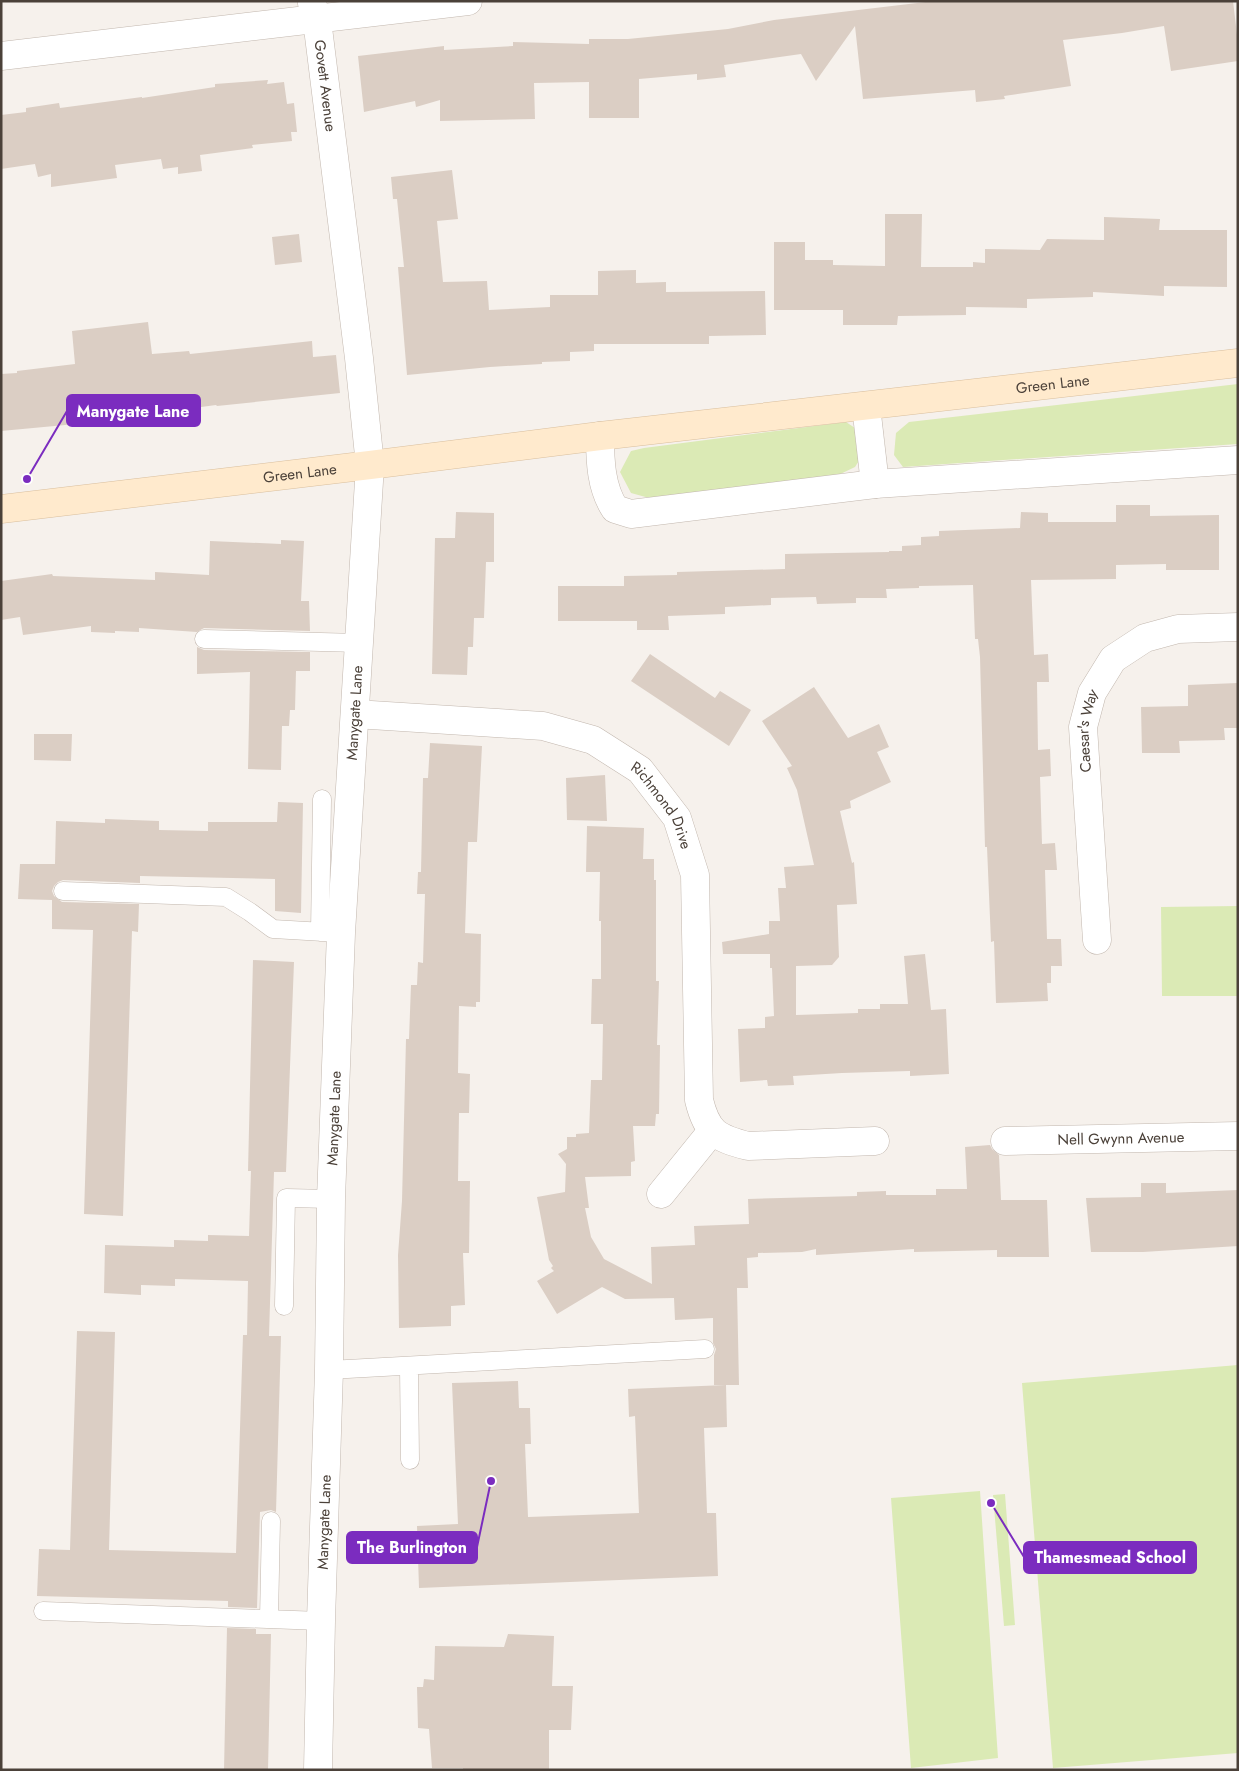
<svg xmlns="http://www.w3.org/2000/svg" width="1239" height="1771" viewBox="0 0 1239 1771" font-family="Jost,sans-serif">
	<rect width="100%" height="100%" fill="#f6f1ec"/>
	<!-- green -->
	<path fill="#dbeab5" d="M 1238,384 L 1238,444 L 903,467 L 894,455 L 896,433 L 909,422 Z
		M 846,422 L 858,430 L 864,453 L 855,467 L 832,478 L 653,499 L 631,493 L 620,472 L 631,451 L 644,448 Z
		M 1238,906 L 1238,996 L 1162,996 L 1161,907 Z
		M 1238,1365 L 1238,1753 L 1053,1768 L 1022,1383 Z
		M 980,1491 L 998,1758 L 911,1768 L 891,1498 Z
		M 1005,1494 L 1015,1625 L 1004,1626 L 993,1495 Z"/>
	<!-- building -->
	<path fill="#dbcec4" d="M 934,1 L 1233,1 L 1238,43 L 1238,61 L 1171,71 L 1164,26 L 1122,33 L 1063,40 L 1071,86 L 1004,96 L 1005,99 L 976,102 L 975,90 L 863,99 L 855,26 L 816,81 L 801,54 L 724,65 L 726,77 L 697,80 L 697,74 L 639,79 L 639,118 L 589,118 L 589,82 L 534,83 L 535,119 L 440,121 L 440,100 L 416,107 L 415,101 L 364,112 L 358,56 L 444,46 L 444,50 L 513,46 L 513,42 L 589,44 L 589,39 L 628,39 L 728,29 L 774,20 Z
		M 268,80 L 267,84 L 284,82 L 287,104 L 294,103 L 297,132 L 291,132 L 292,141 L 252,145 L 253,148 L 200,155 L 202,171 L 178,174 L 178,167 L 163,169 L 161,159 L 115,165 L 117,178 L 51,187 L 51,174 L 38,177 L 35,164 L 1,169 L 1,115 L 26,112 L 26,108 L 59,103 L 60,108 L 142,97 L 142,98 L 215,87 L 215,84 Z
		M 452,170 L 458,219 L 437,221 L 443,282 L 487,281 L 489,310 L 550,307 L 550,295 L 598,295 L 598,271 L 636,270 L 636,283 L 666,282 L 666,292 L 765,291 L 766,335 L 709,336 L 709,344 L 594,344 L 594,351 L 570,352 L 570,361 L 542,362 L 542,364 L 490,367 L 407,375 L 398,267 L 404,267 L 397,199 L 393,199 L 391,177 Z
		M 885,214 L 922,214 L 921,267 L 973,267 L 973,262 L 985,263 L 985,249 L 1040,250 L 1047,239 L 1104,240 L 1104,217 L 1160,219 L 1159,230 L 1227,230 L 1227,287 L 1164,286 L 1164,296 L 1093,292 L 1093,297 L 1027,299 L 1027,308 L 966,307 L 966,315 L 898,316 L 897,325 L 843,325 L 843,310 L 774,310 L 774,242 L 805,242 L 805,260 L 833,260 L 833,265 L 885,266 Z
		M 299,234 L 302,262 L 275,265 L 272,237 Z
		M 148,322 L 152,354 L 189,351 L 190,354 L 312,341 L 313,357 L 336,355 L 340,393 L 217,406 L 216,405 L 76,424 L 1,431 L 1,374 L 17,373 L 17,371 L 75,364 L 72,331 Z
		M 1116,505 L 1150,505 L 1150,516 L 1219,515 L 1219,570 L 1166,570 L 1166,564 L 1116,565 L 1116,579 L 1031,580 L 1034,655 L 1048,654 L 1049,682 L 1037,682 L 1038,750 L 1050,749 L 1051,776 L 1040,777 L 1042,844 L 1055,843 L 1057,870 L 1045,870 L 1047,939 L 1061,939 L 1062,966 L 1051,966 L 1051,983 L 1047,983 L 1048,1001 L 996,1003 L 994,941 L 991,942 L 987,847 L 985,847 L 980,657 L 978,639 L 975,639 L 973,585 L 919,586 L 919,588 L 886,589 L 887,598 L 856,598 L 856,603 L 817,604 L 816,597 L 771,598 L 771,605 L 725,607 L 725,614 L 668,616 L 669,630 L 637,630 L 637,621 L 558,621 L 558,586 L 624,586 L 624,576 L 677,575 L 677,572 L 785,569 L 785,554 L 889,552 L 889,551 L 902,551 L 902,546 L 921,545 L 921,537 L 939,536 L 939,531 L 1020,528 L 1021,512 L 1048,513 L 1048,522 L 1116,522 Z
		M 456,512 L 494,513 L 494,562 L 486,562 L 484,618 L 474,618 L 473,647 L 468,647 L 467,675 L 432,674 L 435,538 L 455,538 Z
		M 281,540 L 304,541 L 301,601 L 309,601 L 310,631 L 204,628 L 197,632 L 139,628 L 139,632 L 115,631 L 115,633 L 91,632 L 91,626 L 23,635 L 20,617 L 1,620 L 1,581 L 52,574 L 53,576 L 155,580 L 155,572 L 209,575 L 210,541 L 281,544 Z
		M 197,647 L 204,650 L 310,652 L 310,671 L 296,671 L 295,710 L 290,710 L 289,726 L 282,726 L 281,770 L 248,769 L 250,672 L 197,674 Z
		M 650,654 L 715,698 L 720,691 L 751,710 L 729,746 L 631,681 Z
		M 1238,683 L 1238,728 L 1224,728 L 1225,740 L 1179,741 L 1180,753 L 1142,753 L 1141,707 L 1188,706 L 1188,685 Z
		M 814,687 L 848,738 L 879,724 L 889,747 L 877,752 L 891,782 L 850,801 L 851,808 L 840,811 L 852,863 L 854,862 L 857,904 L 837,905 L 839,957 L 832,965 L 796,966 L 796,1015 L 858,1013 L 858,1009 L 880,1009 L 880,1004 L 908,1004 L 904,956 L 925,954 L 931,1010 L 946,1009 L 949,1074 L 910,1076 L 910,1071 L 842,1073 L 793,1076 L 794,1085 L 768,1086 L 767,1080 L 740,1082 L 738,1029 L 765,1028 L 765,1017 L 774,1016 L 772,968 L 770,968 L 770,954 L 723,954 L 722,942 L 769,934 L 769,921 L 780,921 L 778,888 L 786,888 L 784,867 L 814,865 L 797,790 L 787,768 L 792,766 L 762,721 Z
		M 34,734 L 72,734 L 71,761 L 34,760 Z
		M 430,743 L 482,746 L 477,842 L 468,842 L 465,933 L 481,934 L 480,1002 L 476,1002 L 476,1007 L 459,1006 L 458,1073 L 470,1074 L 469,1113 L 459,1113 L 458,1181 L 470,1181 L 469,1253 L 463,1253 L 465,1305 L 451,1306 L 451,1326 L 399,1328 L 398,1255 L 402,1201 L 406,1039 L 409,1039 L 411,985 L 417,985 L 418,962 L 423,963 L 425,894 L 417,894 L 418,872 L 421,872 L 423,778 L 428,778 Z
		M 605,775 L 607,821 L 567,820 L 566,778 Z
		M 278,802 L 303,803 L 301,913 L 275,911 L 275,879 L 140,876 L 140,883 L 63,880 L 58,882 L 54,886 L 52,891 L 54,896 L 62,902 L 139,904 L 138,932 L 132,931 L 123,1216 L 84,1214 L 93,930 L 52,929 L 52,900 L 18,899 L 20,864 L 55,864 L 56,821 L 105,823 L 105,819 L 159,821 L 159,830 L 208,831 L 208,822 L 277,822 Z
		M 587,826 L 644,828 L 643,859 L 654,859 L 654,880 L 656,880 L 656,981 L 659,981 L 657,1045 L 660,1045 L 659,1114 L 656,1114 L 655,1126 L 633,1126 L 635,1161 L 631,1162 L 631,1176 L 585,1177 L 589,1208 L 585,1208 L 591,1237 L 604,1259 L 652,1284 L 651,1247 L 695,1245 L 694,1226 L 749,1224 L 748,1199 L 857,1196 L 857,1192 L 886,1191 L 886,1195 L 936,1195 L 936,1189 L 967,1189 L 965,1147 L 990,1145 L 992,1149 L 999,1155 L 1001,1200 L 1047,1200 L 1049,1257 L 997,1257 L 997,1250 L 914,1252 L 914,1249 L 816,1255 L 816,1249 L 802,1252 L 758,1253 L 758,1257 L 747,1258 L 748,1288 L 737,1288 L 739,1385 L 714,1385 L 714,1355 L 716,1349 L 713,1343 L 713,1318 L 675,1320 L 674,1298 L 625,1299 L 602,1287 L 557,1314 L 537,1281 L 554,1271 L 551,1268 L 553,1266 L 549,1260 L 537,1197 L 565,1192 L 566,1164 L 558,1154 L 567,1149 L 567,1137 L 576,1137 L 576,1134 L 589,1133 L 591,1080 L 602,1080 L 603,1024 L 591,1024 L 592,979 L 601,979 L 601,921 L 599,921 L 600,872 L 586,872 Z
		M 253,960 L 294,962 L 286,1172 L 274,1172 L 269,1336 L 281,1336 L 276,1512 L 271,1510 L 260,1512 L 257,1608 L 228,1607 L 228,1601 L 37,1596 L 39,1549 L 70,1550 L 77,1331 L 115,1332 L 109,1550 L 236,1553 L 243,1335 L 247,1335 L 248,1281 L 175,1279 L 175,1286 L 141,1285 L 141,1295 L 104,1293 L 105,1245 L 174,1247 L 174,1240 L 208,1241 L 208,1235 L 249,1236 L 251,1171 L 248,1171 Z
		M 1141,1183 L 1166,1183 L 1166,1193 L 1238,1190 L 1238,1246 L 1143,1252 L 1091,1252 L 1086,1198 L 1141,1197 Z
		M 518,1381 L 519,1408 L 530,1408 L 531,1444 L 525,1444 L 528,1517 L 639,1513 L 635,1416 L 629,1417 L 628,1389 L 726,1385 L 727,1427 L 704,1428 L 707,1513 L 716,1513 L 718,1576 L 419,1588 L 417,1526 L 458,1524 L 452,1383 Z
		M 227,1628 L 256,1629 L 256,1634 L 271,1634 L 268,1770 L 224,1770 Z
		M 508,1634 L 554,1636 L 552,1686 L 573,1686 L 571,1730 L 549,1730 L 549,1770 L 463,1770 L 463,1768 L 432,1768 L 429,1729 L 418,1728 L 417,1687 L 423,1687 L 424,1679 L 434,1680 L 435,1646 L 504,1647 Z"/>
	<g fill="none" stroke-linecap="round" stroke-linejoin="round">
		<defs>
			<path id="service" d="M 204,639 L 359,643
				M 63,891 L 226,897 L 250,912 L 273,929 L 341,933
				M 320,932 L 322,799
				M 284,1306 L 286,1198 L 331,1199
				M 409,1367 L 410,1460
				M 329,1370 L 705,1349
				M 43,1611 L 321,1621
				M 269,1619 L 271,1521"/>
			<g id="minor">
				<path id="s1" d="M 312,3 L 317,20 L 359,358 L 370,465"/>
				<path d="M 1,56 L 468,1"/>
				<path d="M 866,406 L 875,484"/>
				<path d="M 600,436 C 600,461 601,488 615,509 L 631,514 L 875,484 L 1238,460"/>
				<path id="s2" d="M 355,714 L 543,726 L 593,740 L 640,770 L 677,818 L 695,875 L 699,1100 C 707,1133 717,1138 748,1146 L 875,1141"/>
				<path id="s3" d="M 1097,940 L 1083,727 L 1092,693 L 1113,659 L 1145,638 L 1178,629 L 1238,627"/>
				<path id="s4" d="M 1005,1141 L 1238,1136"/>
				<path d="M 661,1194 L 712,1131"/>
			</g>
			<g id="tertiary">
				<path id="s5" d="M 318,1770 L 321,1621 L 329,1370 L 331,1199 L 341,933 L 370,465"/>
			</g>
			<g id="secondary">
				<path id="s6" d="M 1,509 L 370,465 L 600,436 L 1238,363"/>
			</g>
		</defs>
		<!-- service casing -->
		<use href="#service" stroke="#c2b7ae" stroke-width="19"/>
		<!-- minor casing -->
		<use href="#minor" stroke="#c2b7ae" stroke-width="29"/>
		<!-- tertiary casing -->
		<use href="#tertiary" stroke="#c2b7ae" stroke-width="29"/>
		<!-- secondary casing -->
		<use href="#secondary" stroke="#d9bf9e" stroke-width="29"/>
		<!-- service -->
		<use href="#service" stroke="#fff" stroke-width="18"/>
		<!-- minor -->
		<use href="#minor" stroke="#fff" stroke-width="28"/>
		<!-- tertiary -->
		<use href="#tertiary" stroke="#fff" stroke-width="28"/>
		<!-- secondary -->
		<use href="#secondary" stroke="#ffeacd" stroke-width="28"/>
	</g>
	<g text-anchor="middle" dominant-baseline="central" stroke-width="5" stroke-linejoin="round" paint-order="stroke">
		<!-- street labels -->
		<g font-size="15" fill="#4b4139" stroke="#fff">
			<text stroke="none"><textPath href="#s1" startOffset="84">Govett Avenue</textPath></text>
			<text stroke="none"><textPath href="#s6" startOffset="1059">Green Lane</textPath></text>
			<text stroke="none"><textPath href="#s6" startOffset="301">Green Lane</textPath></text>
			<text stroke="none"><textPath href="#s5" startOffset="1058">Manygate Lane</textPath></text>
			<text stroke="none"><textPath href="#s3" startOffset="210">Caesar's Way</textPath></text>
			<text stroke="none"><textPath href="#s2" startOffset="338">Richmond Drive</textPath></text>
			<text stroke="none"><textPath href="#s5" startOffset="652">Manygate Lane</textPath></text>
			<text stroke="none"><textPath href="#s4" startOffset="116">Nell Gwynn Avenue</textPath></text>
			<text stroke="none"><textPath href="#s5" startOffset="248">Manygate Lane</textPath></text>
		</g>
	</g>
	<!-- callouts -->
	<path fill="none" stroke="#7b2cbf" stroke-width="2" d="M27 479L67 411M491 1481L477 1547M991 1503L1024 1557"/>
	<g fill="#7b2cbf" stroke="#fff" stroke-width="2">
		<circle cx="27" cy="479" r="5"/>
		<circle cx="491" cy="1481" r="5"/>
		<circle cx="991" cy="1503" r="5"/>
	</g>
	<g fill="#7b2cbf" stroke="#7b2cbf" stroke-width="2">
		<rect x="67" y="395" width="133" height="31" rx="5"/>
		<rect x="347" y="1532" width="130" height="31" rx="5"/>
		<rect x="1024" y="1542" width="172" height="31" rx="5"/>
	</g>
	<g font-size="16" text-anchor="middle" font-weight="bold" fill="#fff">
		<text x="133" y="417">Manygate Lane</text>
		<text x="412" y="1553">The Burlington</text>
		<text x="1110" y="1563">Thamesmead School</text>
	</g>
	<!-- border -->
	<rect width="1239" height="1771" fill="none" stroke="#4b4139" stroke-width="5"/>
</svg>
